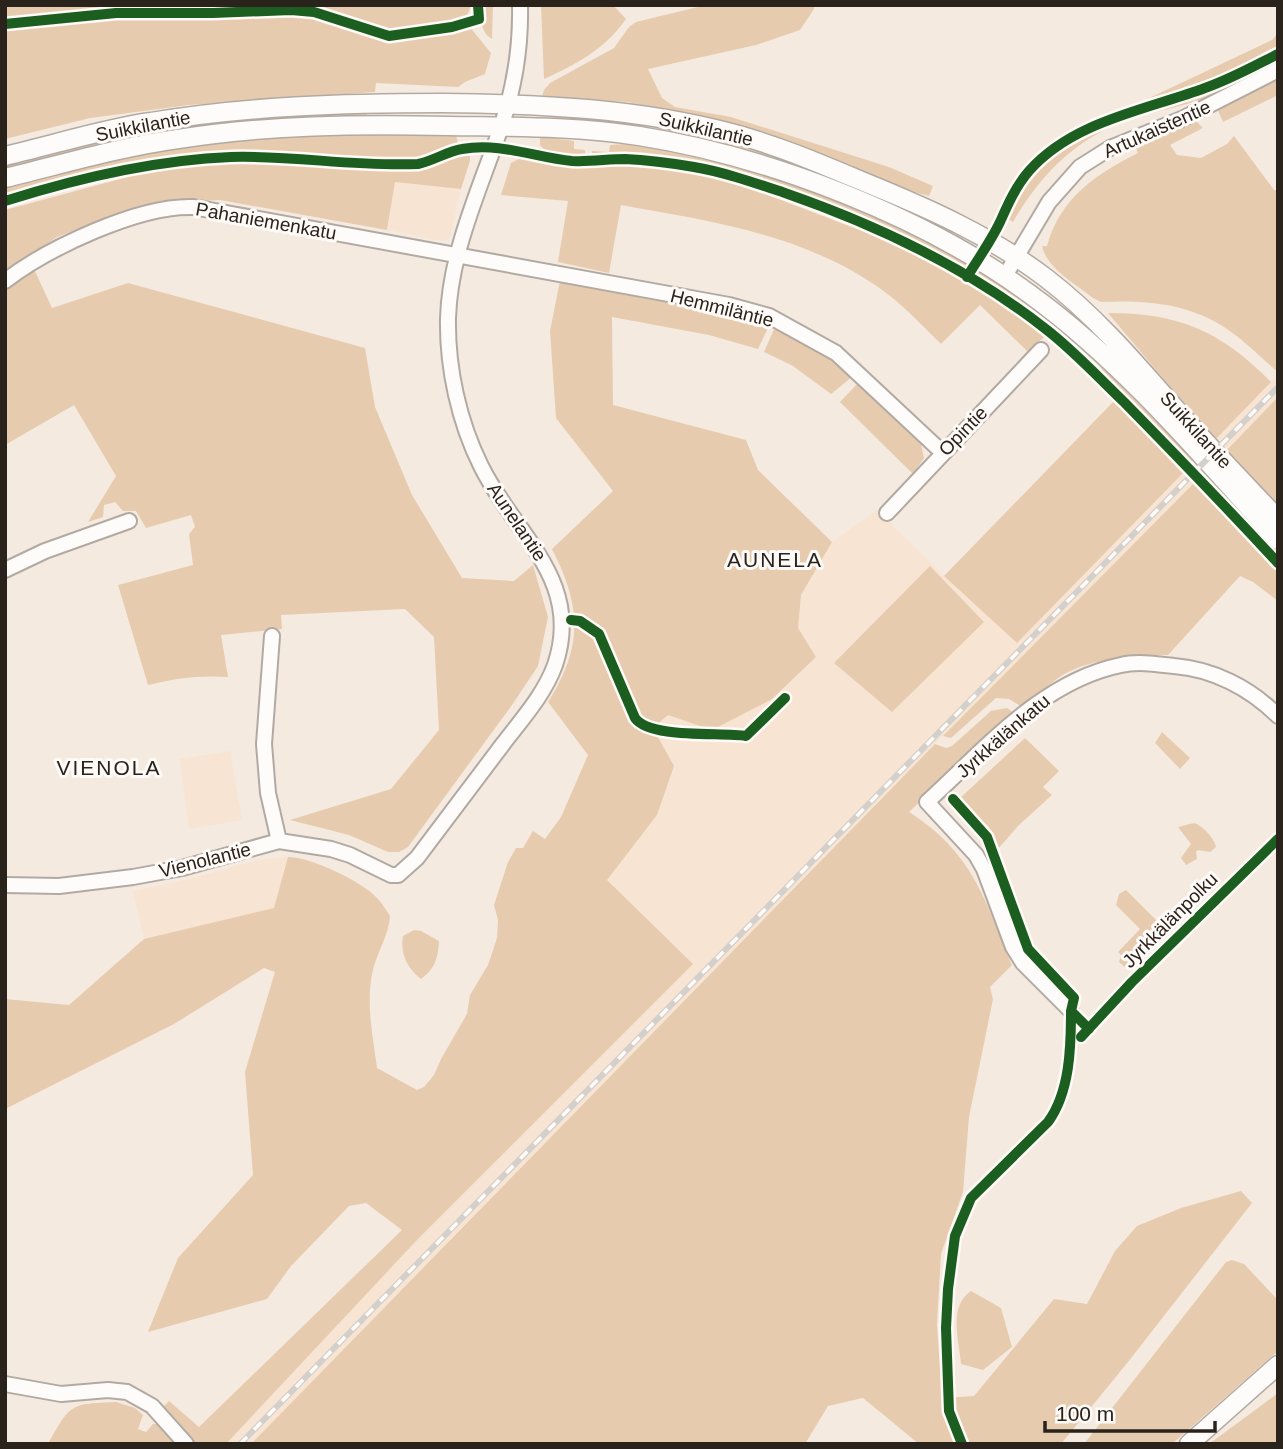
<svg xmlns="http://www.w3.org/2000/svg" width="1283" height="1449" viewBox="0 0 1283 1449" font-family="Arial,sans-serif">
	<rect width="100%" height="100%" fill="#f5eae0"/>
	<!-- built -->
	<path fill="#f7e4d2" d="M 395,182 L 461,189 L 450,237 L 445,241 L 437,240 L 388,230 Z
		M 1278,375 L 1278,397 L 1226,451 L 1215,440 Z
		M 1185,471 L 1196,481 L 887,792 L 251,1444 L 226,1444 L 417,1240 L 692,964 L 607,880 L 657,815 L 653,728 L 668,715 L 772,699 L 816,657 L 798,628 L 801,595 L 832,542 L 877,510 L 944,576 L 1017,642 Z
		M 230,751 L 242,820 L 189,829 L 180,759 Z
		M 288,857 L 275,908 L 144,939 L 133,891 L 181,881 L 258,860 Z"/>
	<!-- green -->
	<path fill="#e7cbae" d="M 5,5 L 471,5 L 466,19 L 461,22 L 387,32 L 316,9 L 286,6 L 114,7 L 5,19 Z
		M 480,5 L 493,5 L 492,39 C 480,32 481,19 480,5 Z
		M 541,5 L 613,5 L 626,19 C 605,49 577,64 544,79 Z
		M 706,5 L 814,5 L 814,9 L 800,30 L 756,45 L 648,69 L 662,98 L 675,107 L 731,117 L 889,167 L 933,186 L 929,196 L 900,188 L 760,133 L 717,120 L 628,102 L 542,97 L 544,90 L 550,83 L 614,48 L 629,27 L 636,22 Z
		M 288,14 L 315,16 L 389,41 L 464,30 L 469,26 L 491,53 L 485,74 L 465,82 L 458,87 L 376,83 L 375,92 L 189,105 L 90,118 L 5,139 L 5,30 L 116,17 Z
		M 1278,33 L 1278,49 L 1204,86 L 1105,119 L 1272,40 Z
		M 1278,57 L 1276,63 C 1256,74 1235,87 1214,95 C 1187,105 1159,111 1131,119 C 1078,136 1040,175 1013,222 L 1007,218 C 1023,142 1123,119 1185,98 C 1217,87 1247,73 1278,57 Z
		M 1278,75 L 1278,95 L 1223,122 L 1216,106 Z
		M 367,110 L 367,115 L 257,123 L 5,170 L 5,163 L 143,131 L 257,115 Z
		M 1195,120 L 1203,128 L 1170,145 L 1177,155 L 1201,158 L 1227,144 L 1234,136 L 1274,190 L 1278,190 L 1278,372 C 1261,358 1245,341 1227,329 C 1189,303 1145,300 1101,302 L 1093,298 C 1076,284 1047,269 1042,246 L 1047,246 C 1060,198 1096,174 1138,153 L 1136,148 Z
		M 659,126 L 714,135 L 792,160 L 899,206 L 656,133 Z
		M 375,133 L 456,135 L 458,143 C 448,154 432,158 417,161 L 268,154 L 201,156 L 153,160 L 5,197 L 5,185 L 153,150 L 270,136 Z
		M 543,137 L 574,141 L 574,149 L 585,150 L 585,155 C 572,160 549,157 540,145 L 540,138 Z
		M 638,143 C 691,154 743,165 794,183 C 855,205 913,234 971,263 L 967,270 L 964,271 L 936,256 L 937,252 C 867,216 793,187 717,165 L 715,168 L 659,157 L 592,156 L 592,151 L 609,152 L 610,145 Z
		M 467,154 L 470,156 L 470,161 L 461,189 L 395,182 L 387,230 L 220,200 L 157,204 L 112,215 L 57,237 L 5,273 L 5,210 L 146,172 L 193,166 L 255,161 L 414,169 Z
		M 526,155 L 572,164 L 670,169 L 742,185 L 862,231 L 913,254 L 972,284 L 1045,336 L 1028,352 L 980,305 L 941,344 C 921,324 901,303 878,287 C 801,234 710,221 621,205 L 609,273 L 558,262 L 568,201 L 501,195 L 511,163 Z
		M 34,269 L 52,308 L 128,283 L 365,348 L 375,407 L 412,495 L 462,578 L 514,581 L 533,565 L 548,617 L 538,666 L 512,705 L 408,847 L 399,852 L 388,852 L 349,835 L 290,820 L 391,789 L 439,730 L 434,637 L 405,609 L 281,615 L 282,629 L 221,635 L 228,677 C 200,675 175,678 148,685 L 118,585 L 193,565 L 189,534 L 195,527 L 191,515 L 146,528 L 136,511 L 123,511 L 115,502 L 104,505 L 103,517 L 88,522 L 116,476 L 74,405 L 5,445 L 5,291 Z
		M 976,269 L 1011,288 L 1009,292 L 1043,318 L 1063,340 L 1049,327 L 978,279 L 974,276 Z
		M 560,281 L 731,313 L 767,324 L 768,328 L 758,349 L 709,335 L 612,317 L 613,405 L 746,440 L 758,470 L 832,542 L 801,595 L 798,628 L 816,657 L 772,699 L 712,730 L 668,715 L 653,728 L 674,766 L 657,815 L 607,880 L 693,964 L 417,1240 L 226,1444 L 194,1444 L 162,1408 L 169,1401 L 199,1427 L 402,1230 L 366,1203 L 349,1206 L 291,1266 L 267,1299 L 148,1332 L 178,1258 L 253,1175 L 245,1072 L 275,972 L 264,968 L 174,1024 L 5,1109 L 5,999 L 69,1005 L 144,939 L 274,908 L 288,857 C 310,857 362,881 377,898 C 382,903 386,910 390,916 C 389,936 376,953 372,974 C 366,1005 373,1037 377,1068 L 417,1090 L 424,1087 L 434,1075 L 441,1059 L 467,1014 L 470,995 L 488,965 L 497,938 L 498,920 L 494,905 L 508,862 L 516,848 L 523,848 L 533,831 L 545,839 L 561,817 L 588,755 L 548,702 C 583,647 582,607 552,549 L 613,491 L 556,418 L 550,331 Z
		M 1108,313 C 1179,313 1221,331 1271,382 L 1215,440 Z
		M 775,327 L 824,353 L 852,377 L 831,394 L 793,366 L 764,352 Z
		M 1095,364 L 1108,373 L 1194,459 L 1190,462 L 1092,367 Z
		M 859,382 L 921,444 L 924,458 L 913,474 L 840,402 Z
		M 1278,397 L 1278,507 L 1226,451 Z
		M 1114,401 L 1185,471 L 1017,643 L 944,576 Z
		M 1211,478 L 1278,550 L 1278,559 L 1207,482 Z
		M 1196,481 L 1278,569 L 1278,601 L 1253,582 L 1240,576 L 1168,655 C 1137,655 1087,659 1061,676 C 1048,685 1035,697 1022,707 L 1009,699 L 996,698 L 951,738 L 943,736 Z
		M 930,566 L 984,622 L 892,712 L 834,663 Z
		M 1007,708 L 1014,713 L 909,812 C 973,853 984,898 1012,965 L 990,987 L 993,999 L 969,1117 L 963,1192 L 941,1254 L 937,1324 L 942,1398 L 974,1396 L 1054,1299 L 1087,1304 L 1115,1251 L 1137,1226 L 1181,1208 L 1241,1191 L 1252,1203 L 1128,1362 L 1061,1444 L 919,1444 L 863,1398 L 828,1406 L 805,1444 L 251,1444 L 935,744 L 946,748 L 952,746 L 991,711 Z
		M 1162,732 L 1190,758 L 1180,769 L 1155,743 Z
		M 1025,738 L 1059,771 L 1043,787 L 1052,795 L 1018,826 L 998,849 L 988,826 L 958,800 Z
		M 1194,823 C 1202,825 1215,839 1216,847 L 1210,852 L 1198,850 L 1196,852 L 1197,859 L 1186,865 L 1181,858 L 1191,844 L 1178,827 Z
		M 1126,890 L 1166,930 L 1127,969 L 1119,962 L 1121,955 L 1118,952 L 1140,929 L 1116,905 L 1119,894 Z
		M 414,930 L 421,931 L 439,941 C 438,958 435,969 421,979 C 407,968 400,954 403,936 Z
		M 1232,1260 L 1244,1264 L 1278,1300 L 1278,1351 L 1172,1444 L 1084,1444 L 1226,1262 Z
		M 971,1291 L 1001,1308 L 1012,1347 L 983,1370 L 961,1364 C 959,1340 948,1306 971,1291 Z
		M 1278,1393 L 1278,1444 L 1209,1444 Z
		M 116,1402 L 135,1408 L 143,1415 L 138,1429 L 146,1432 L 153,1424 L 162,1423 L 178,1444 L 48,1444 C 71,1403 70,1404 116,1402 Z"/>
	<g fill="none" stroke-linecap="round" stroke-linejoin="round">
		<defs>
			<path id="minor" d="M 1005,276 L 1049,202 L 1080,167 L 1110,148 L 1184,118 L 1278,70
				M 5,281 C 48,248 139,205 193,207 L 729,305 L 769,316 L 836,353 L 943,453
				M 887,513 L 1041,350
				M 5,570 L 45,551 L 129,521
				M 272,636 L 264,744 L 268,793 L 279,841
				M 5,885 L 59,886 L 133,877 L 182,868 L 279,841 L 331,849 L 350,855 L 391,875 L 398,875 L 417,858 C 446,820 474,782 503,744 C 522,719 544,695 555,665 C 584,580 514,534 481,466 C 459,422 447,368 448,318 C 450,253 479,191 500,130 C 514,90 521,47 520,5
				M 1071,1011 L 1023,963 L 1013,947 L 984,869 L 976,855 L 927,802 C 984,750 1042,681 1121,665 C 1137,661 1157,664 1174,666 C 1213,669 1250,688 1278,716
				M 5,1384 L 61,1394 L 108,1390 L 127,1392 L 152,1406 L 186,1444"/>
			<path id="major" d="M 5,156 C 53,145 102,129 151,122 C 247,106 344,103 442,103 C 540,104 636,108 731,133 C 777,145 821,164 864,182 C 928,208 991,236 1046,278 C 1098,318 1138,366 1181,415 C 1212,450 1245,484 1278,519
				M 5,178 C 63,164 120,147 178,139 C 267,125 358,124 448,126 C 511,127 576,126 639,136 C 768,156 926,217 1031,295 C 1122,361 1202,456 1278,540
				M 1189,1444 L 1278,1365"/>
		</defs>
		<!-- minor casing -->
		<use href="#minor" stroke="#b2aaa2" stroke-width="18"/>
		<!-- major casing -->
		<use href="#major" stroke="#b2aaa2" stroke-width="21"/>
		<!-- minor -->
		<use href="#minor" stroke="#fefcfa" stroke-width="14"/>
		<!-- major -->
		<use href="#major" stroke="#fefcfa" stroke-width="18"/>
		<defs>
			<path id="rail" d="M 240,1444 L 1278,387"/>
		</defs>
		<!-- rail casing -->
		<use href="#rail" stroke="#d3d0cc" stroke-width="6"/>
		<!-- rail -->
		<use href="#rail" stroke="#fefaf7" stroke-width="3.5" stroke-dasharray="10" stroke-linecap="butt"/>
		<defs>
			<path id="cycleway" d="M 5,24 L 116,13 L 213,13 L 291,10 L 314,12 L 389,36 L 452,27 L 479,19 L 478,5
				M 5,201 C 78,178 154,160 231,157 C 293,155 355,167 418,164 C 433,161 448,151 462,149 C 501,142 536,158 572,161 C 590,162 608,159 625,159 C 648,160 671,163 694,167 C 724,172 755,183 785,193 C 877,225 970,269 1047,330 C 1074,351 1099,378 1124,402 C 1176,455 1227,508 1278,563
				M 967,277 C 978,259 991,241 1000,222 C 1008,204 1016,186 1029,171 C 1073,121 1146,110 1205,88 C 1231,79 1254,66 1278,54
				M 571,620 L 580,621 L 599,634 L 635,718 C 650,739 720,732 746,736 L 785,698
				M 953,799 L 987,837 L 1028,949 L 1074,998 L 1071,1011
				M 1081,1037 L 1132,982 L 1278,839
				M 962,1444 L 949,1411 L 946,1328 L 948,1289 L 955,1236 L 971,1198 L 1048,1122 C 1070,1092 1071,1047 1071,1011 L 1089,1029"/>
		</defs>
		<!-- cycleway casing -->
		<use href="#cycleway" stroke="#fefaf7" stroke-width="15"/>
		<!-- cycleway -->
		<use href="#cycleway" stroke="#1b5e20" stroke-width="10"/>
	</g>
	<g text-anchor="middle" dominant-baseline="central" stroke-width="6" stroke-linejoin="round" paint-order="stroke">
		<!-- street labels -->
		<g font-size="19" fill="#2a231c" stroke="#fefaf7">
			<text transform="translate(143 126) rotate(-11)">Suikkilantie</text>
			<text transform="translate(706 129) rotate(13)">Suikkilantie</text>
			<text transform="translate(1157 129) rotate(-24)">Artukaistentie</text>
			<text transform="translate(266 221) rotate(10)">Pahaniemenkatu</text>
			<text transform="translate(722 308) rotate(14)">Hemmiläntie</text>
			<text transform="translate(1196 430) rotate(48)">Suikkilantie</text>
			<text transform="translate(963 431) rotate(-46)">Opintie</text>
			<text transform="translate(517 522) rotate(56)">Aunelantie</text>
			<text transform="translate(1003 736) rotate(-41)">Jyrkkälänkatu</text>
			<text transform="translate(205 860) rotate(-14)">Vienolantie</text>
			<text transform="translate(1170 920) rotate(-45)">Jyrkkälänpolku</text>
		</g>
		<!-- neighbourhood labels -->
		<g font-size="21" letter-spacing="2" fill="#2a231c" stroke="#fefaf7">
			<text x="775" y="559">AUNELA</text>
			<text x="109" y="767">VIENOLA</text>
		</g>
	</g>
	<!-- border -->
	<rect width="1283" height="1449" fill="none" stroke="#2a231c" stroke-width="14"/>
	<!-- scale -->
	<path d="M1045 1421v10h170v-10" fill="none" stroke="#2a231c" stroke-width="3.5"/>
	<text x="1056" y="1421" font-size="21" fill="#2a231c" stroke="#fefaf7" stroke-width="5" paint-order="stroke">100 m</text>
</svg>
